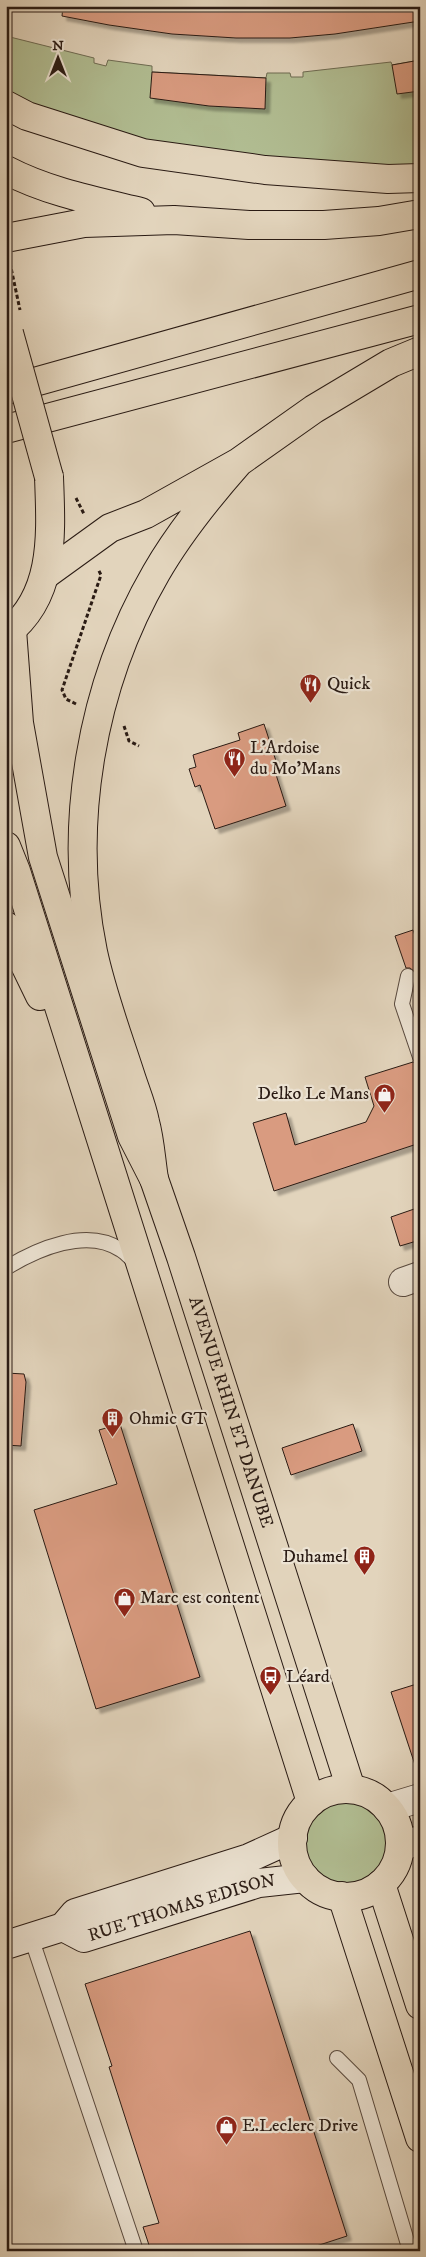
<svg xmlns="http://www.w3.org/2000/svg" width="426" height="2257" viewBox="0 0 426 2257" font-family="'IM FELL DW Pica',serif">
	<defs>
		<filter id="shadow"><feDropShadow dx="4.5" dy="4.5" stdDeviation="1" flood-color="#0004"/></filter>
	</defs>
	<rect width="100%" height="100%" fill="#e2d4bc"/>
	<filter id="stains"><feTurbulence type="fractalNoise" baseFrequency=".004" numOctaves="4"/><feColorMatrix values="0 0 0 0 .2 0 0 0 0 .09 0 0 0 0 .02 0 0 0 .5 -.17"/></filter>
	<radialGradient id="worn" r=".72"><stop offset=".6" stop-color="#630" stop-opacity="0"/><stop offset="1" stop-color="#630" stop-opacity=".3"/></radialGradient>
	<!-- green -->
	<path fill="#b1bd92" stroke="#6e6c53" d="M 6,36 L 94,58 L 94,63 L 106,66 L 108,60 L 152,66 L 152,72 L 266,78 L 267,73 L 290,73 L 291,77 L 303,77 L 303,72 L 391,62 L 392,65 L 420,60 L 420,165 L 290,164 L 154,146 L 6,97 Z
		M304 1843a43 43 0 1 1 86 0a43 43 0 1 1-86 0Z"/>
	<!-- building -->
	<path fill="#d99b80" stroke="#2a1b14" filter="url(#shadow)" d="M 63,6 L 420,6 L 420,21 L 335,34 L 290,38 L 236,38 L 172,34 L 109,25 L 62,16 Z
		M 420,60 L 420,91 L 397,94 L 392,65 Z
		M 152,72 L 266,78 L 265,109 L 209,106 L 150,98 Z
		M 264,724 L 276,761 L 272,762 L 286,806 L 215,829 L 200,785 L 195,787 L 189,769 L 196,767 L 193,755 L 240,740 L 238,733 Z
		M 413,930 L 420,949 L 420,999 L 416,1000 L 414,991 L 416,973 L 410,968 L 406,968 L 395,936 Z
		M 413,1062 L 420,1066 L 420,1143 L 274,1191 L 253,1123 L 286,1113 L 295,1145 L 366,1122 L 374,1106 L 365,1077 Z
		M 420,1207 L 420,1240 L 400,1246 L 391,1217 Z
		M 6,1373 L 24,1374 L 26,1382 L 21,1446 L 6,1445 Z
		M 120,1424 L 200,1677 L 96,1709 L 34,1510 L 117,1484 L 99,1430 Z
		M 353,1424 L 362,1451 L 291,1475 L 282,1448 Z
		M 420,1683 L 420,1768 L 416,1768 L 391,1692 Z
		M 250,1931 L 347,2236 L 301,2251 L 151,2251 L 143,2227 L 159,2223 L 109,2067 L 112,2066 L 85,1984 Z"/>
	<g fill="none" stroke-linecap="round" stroke-linejoin="round">
		<defs>
			<path id="lane" d="M 408,976 L 402,1004 L 420,1057
				M 6,1268 C 37,1249 87,1227 121,1250 C 126,1253 131,1259 136,1263
				M 31,1937 L 136,2251
				M 337,2058 L 359,2080 L 410,2251"/>
			<path id="street" d="M 403,1282 L 420,1276
				M 387,1808 L 420,1798
				M 400,1847 L 420,1840"/>
			<g id="secondary">
				<path id="s1" d="M 63,1927 L 84,1938 L 259,1883 L 305,1878"/>
				<path d="M 6,1945 L 63,1927 L 75,1913 L 249,1858 L 293,1838"/>
			</g>
			<g id="primary">
				<path id="s2" d="M 12,630 L 19,723 L 43,857 L 132,1136 L 154,1179 L 181,1257 L 351,1789"/>
				<path d="M 6,634 C 56,596 51,533 49,477"/>
				<path d="M 6,846 L 16,871 L 311,1802"/>
				<path d="M 6,926 L 40,996"/>
				<circle cx="346" cy="1843" r="54"/>
				<path d="M 381,1884 L 420,2005"/>
				<path d="M 342,1896 L 420,2138"/>
			</g>
			<path id="highway" d="M 6,105 L 27,116 L 143,153 L 265,170 L 388,179 L 420,178
				M 6,170 C 48,192 95,201 141,212
				M 6,238 L 84,223 L 174,220 L 249,225 L 324,225 L 379,221 L 420,214
				M 6,390 L 420,274
				M 6,429 L 420,319
				M 45,575 L 110,528 L 146,514 L 239,462 L 314,409 L 391,363 L 420,351
				M 154,1179 C 151,1160 150,1140 145,1122 C 142,1106 135,1090 130,1074 C 117,1034 102,994 93,952 C 67,825 91,685 156,573 C 179,533 209,496 239,462"/>
		</defs>
		<!-- lane casing -->
		<use href="#lane" stroke="#58493e" stroke-width="16"/>
		<!-- street casing -->
		<use href="#street" stroke="#58493e" stroke-width="30"/>
		<!-- secondary casing -->
		<use href="#secondary" stroke="#2a1b14" stroke-width="30"/>
		<!-- primary casing -->
		<use href="#primary" stroke="#2a1b14" stroke-width="30"/>
		<!-- highway casing -->
		<use href="#highway" stroke="#2a1b14" stroke-width="30"/>
		<!-- path -->
		<path stroke="#2a1b14" stroke-width="3" stroke-dasharray="4 2.5" stroke-linecap="butt" d="M 10,263 L 20,310
			M 76,498 L 84,514
			M 76,704 L 66,699 L 62,690 L 101,575 L 98,569
			M 124,726 L 129,741 L 139,746"/>
		<!-- lane -->
		<use href="#lane" stroke="#ece3d3" stroke-width="14"/>
		<!-- street -->
		<use href="#street" stroke="#ece3d3" stroke-width="28"/>
		<!-- secondary -->
		<use href="#secondary" stroke="#ece3d3" stroke-width="28"/>
		<!-- primary -->
		<use href="#primary" stroke="#e2d4bc" stroke-width="28"/>
		<!-- highway -->
		<use href="#highway" stroke="#e2d4bc" stroke-width="28"/>
		<defs>
			<path id="primary-bridge" d="M 9,333 L 49,477"/>
		</defs>
		<!-- primary-bridge casing -->
		<use href="#primary-bridge" stroke="#2a1b14" stroke-width="30" stroke-linecap="butt"/>
		<!-- primary-bridge -->
		<use href="#primary-bridge" stroke="#e2d4bc" stroke-width="28"/>
	</g>
	<!-- icons -->
	<defs>
		<symbol id="restaurant-pin" viewBox="-11 -11 22 30"><path d="M0 17L-7.5 6A9.5 9.5 0 1 1 7.5 6Z" fill="#8f2418" stroke="#ece3d3"/><path d="M-5-6h1v4h1v-4h1v4h1v-4h1v5L-1.5 .5V6h-2V.5L-5-1ZM5-6V6H3V1.5H1.5Q1.5-4 5-6Z" fill="#fff"/></symbol>
		<symbol id="shop-pin" viewBox="-11 -11 22 30"><path d="M0 17L-7.5 6A9.5 9.5 0 1 1 7.5 6Z" fill="#8f2418" stroke="#ece3d3"/><path d="M-5-2.5h2.3a2.7 3.5 0 0 1 5.4 0H5L5.5 6h-11ZM-1.5-2.5h3a1.5 2.3 0 0 0-3 0Z" fill="#fff"/></symbol>
		<symbol id="building-pin" viewBox="-11 -11 22 30"><path d="M0 17L-7.5 6A9.5 9.5 0 1 1 7.5 6Z" fill="#8f2418" stroke="#ece3d3"/><path d="M-4-6H4V6H1V3H-1V6H-4ZM-2.5-4.3h1.7v1.8h-1.7ZM.8-4.3h1.7v1.8H.8ZM-2.5-1h1.7V.8h-1.7ZM.8-1h1.7V.8H.8Z" fill="#fff"/></symbol>
		<symbol id="bus-pin" viewBox="-11 -11 22 30"><path d="M0 17L-7.5 6A9.5 9.5 0 1 1 7.5 6Z" fill="#8f2418" stroke="#ece3d3"/><path d="M-5-6H5V4H4V6H2V4H-2V6H-4V4H-5ZM-3.5-4V0h7V-4ZM-3.5 1.2v1.5H-2V1.2ZM2 1.2v1.5H3.5V1.2Z" fill="#fff"/></symbol>
	</defs>
	<g fill-rule="evenodd">
		<use href="#restaurant-pin" x="298" y="672" width="25" height="34"/>
		<use href="#restaurant-pin" x="222" y="746" width="25" height="34"/>
		<use href="#shop-pin" x="372" y="1082" width="25" height="34"/>
		<use href="#building-pin" x="100" y="1406" width="25" height="34"/>
		<use href="#building-pin" x="352" y="1544" width="25" height="34"/>
		<use href="#shop-pin" x="112" y="1586" width="25" height="34"/>
		<use href="#bus-pin" x="258" y="1664" width="25" height="34"/>
		<use href="#shop-pin" x="214" y="2114" width="25" height="34"/>
	</g>
	<g text-anchor="middle" dominant-baseline="central" stroke-width="4.5" stroke-linejoin="round" paint-order="stroke">
		<!-- poi labels -->
		<g font-size="18" fill="#2a1b14" stroke="#ece3d3" text-anchor="start">
			<text x="327" y="684">Quick</text>
			<text x="250" y="748">L'Ardoise<tspan x="250" dy="21">du Mo'Mans</tspan></text>
			<text x="369" y="1094" text-anchor="end">Delko Le Mans</text>
			<text x="129" y="1419">Ohmic GT</text>
			<text x="348" y="1557" text-anchor="end">Duhamel</text>
			<text x="140" y="1598">Marc est content</text>
			<text x="286" y="1677">Léard</text>
			<text x="242" y="2126">E.Leclerc Drive</text>
		</g>
		<!-- street labels -->
		<g font-size="18" fill="#2a1b14" stroke="#ece3d3">
			<text stroke="none"><textPath href="#s2" startOffset="816">AVENUE RHIN ET DANUBE</textPath></text>
			<text stroke="none"><textPath href="#s1" startOffset="126">RUE THOMAS EDISON</textPath></text>
		</g>
	</g>
	<!-- margin -->
	<rect width="426" height="2257" fill="none" stroke="#e2d4bc" stroke-width="25"/>
	<rect x="8" y="8" width="411" height="2242" fill="none" stroke="#2a1b14" stroke-width="2.5"/>
	<rect x="12" y="12" width="401" height="2232" fill="none" stroke="#2a1b14"/>
	<!-- north arrow -->
	<g transform="translate(58 58)" stroke="#ece3d3" stroke-width="4" paint-order="stroke">
	<path d="M0-4L9 19L0 12L-9 19Z" fill="#2a1b14"/>
	<text y="-8" font-size="14" font-weight="bold" text-anchor="middle" fill="#2a1b14">N</text>
	</g>
	<rect width="100%" height="100%" filter="url(#stains)"/>
	<rect width="100%" height="100%" fill="url(#worn)"/>
</svg>
